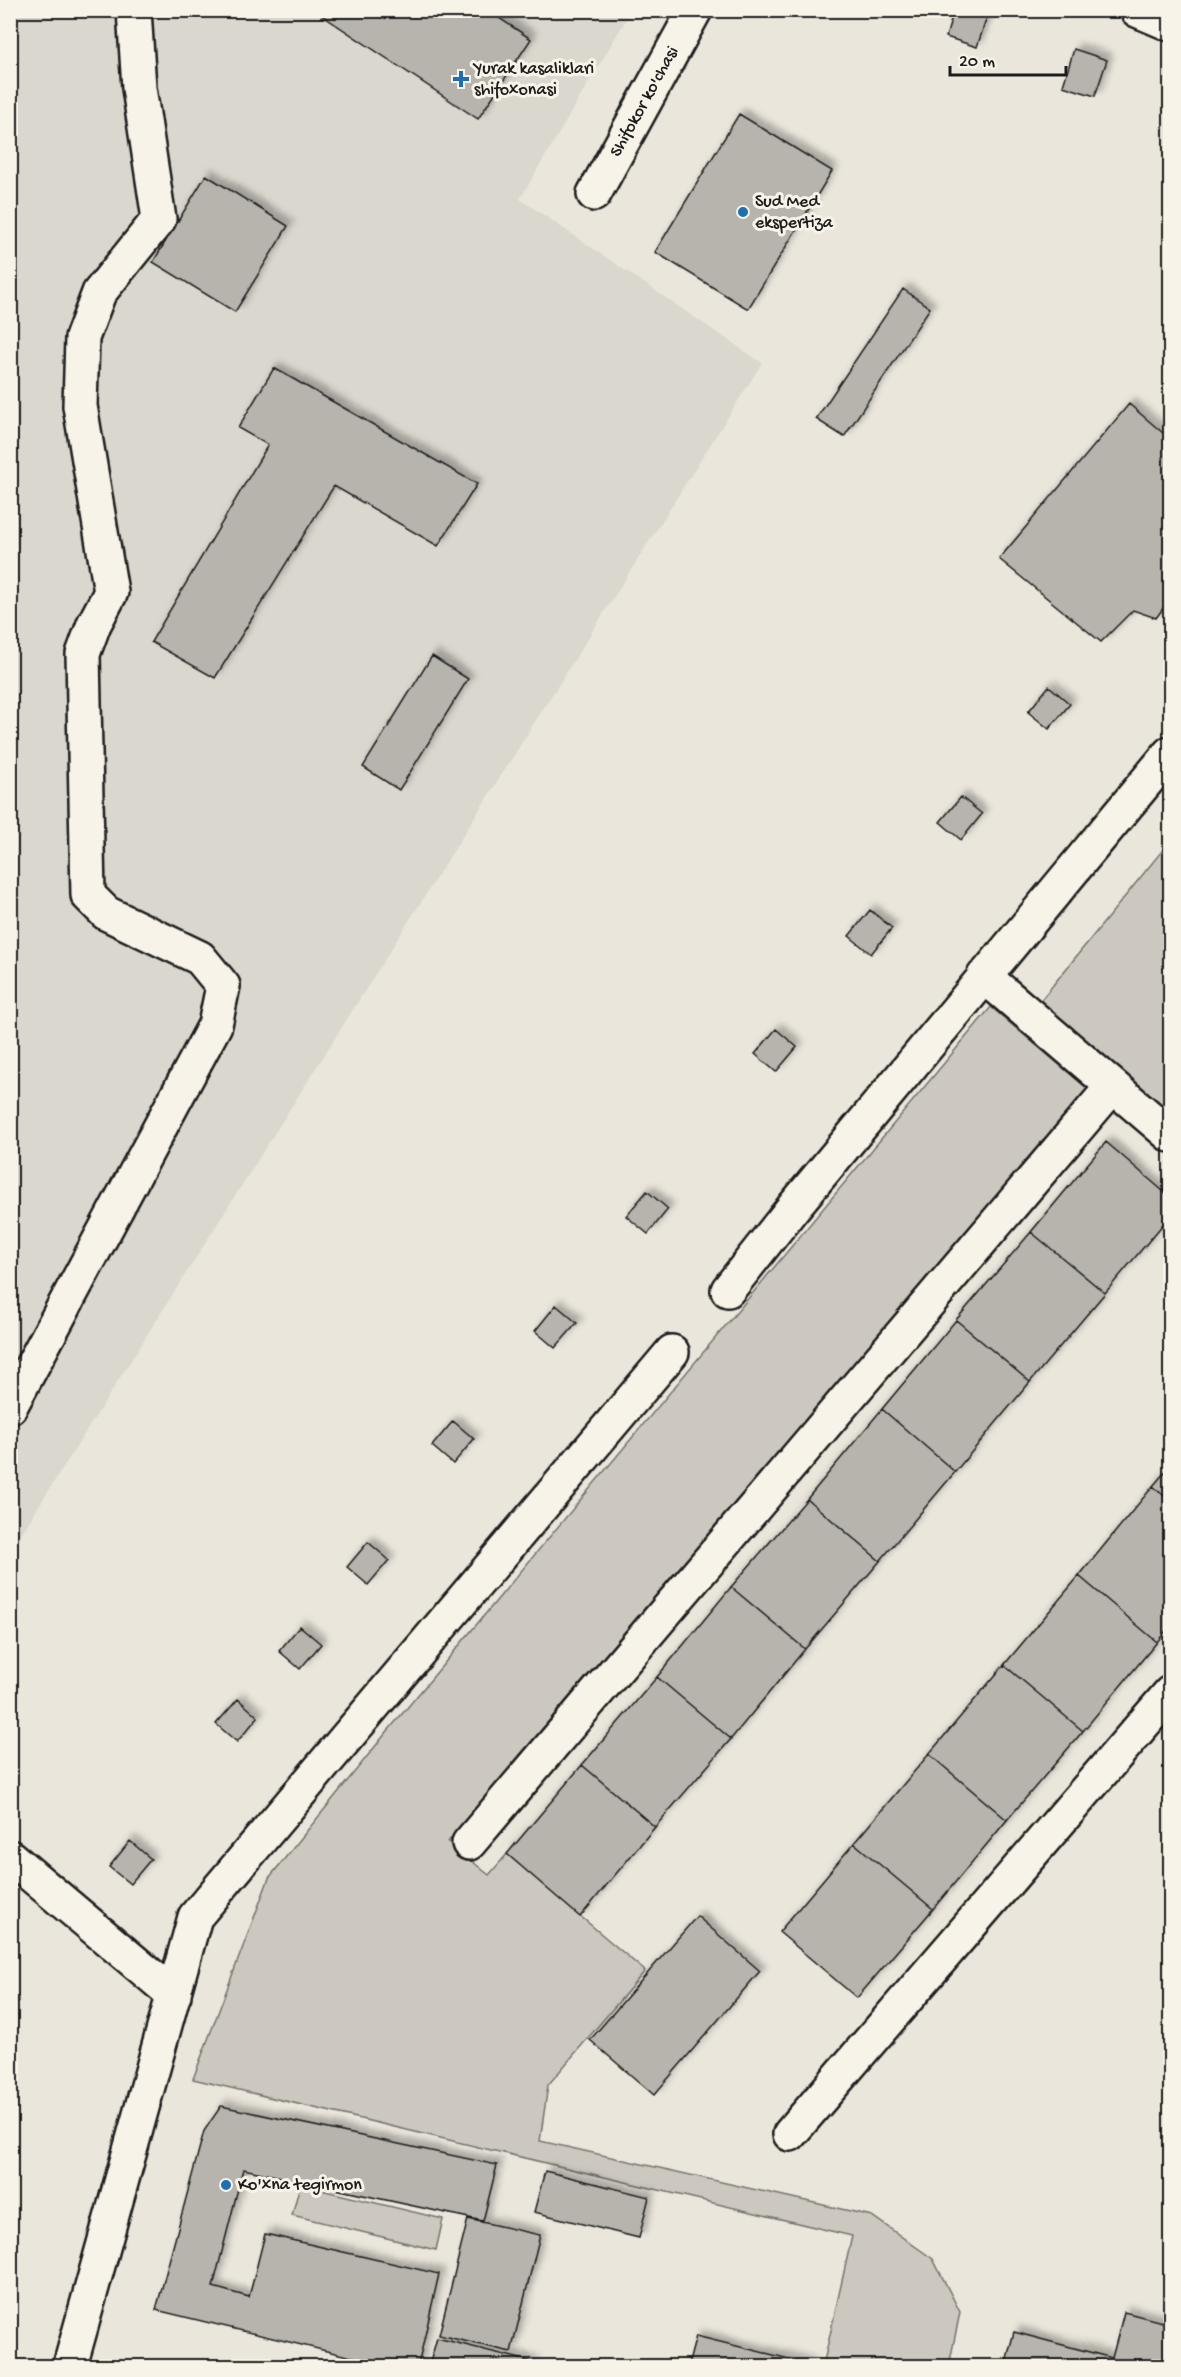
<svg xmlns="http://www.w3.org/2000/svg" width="1181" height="2377" viewBox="0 0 1181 2377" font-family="'Gochi Hand',sans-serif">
	<defs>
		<filter id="shadow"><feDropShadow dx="5.5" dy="-5.5" stdDeviation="3" flood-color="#0004"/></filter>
	</defs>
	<rect width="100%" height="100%" fill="#eae6dc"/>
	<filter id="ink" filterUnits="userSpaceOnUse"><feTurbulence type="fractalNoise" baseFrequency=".0167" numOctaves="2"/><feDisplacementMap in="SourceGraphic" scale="12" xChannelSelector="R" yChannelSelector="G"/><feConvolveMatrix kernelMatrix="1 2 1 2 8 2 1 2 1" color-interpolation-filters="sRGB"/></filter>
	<g filter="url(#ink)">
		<!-- built -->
		<path fill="#dad7ce" d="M 11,11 L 631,11 L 520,199 L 762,363 L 11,1550 Z"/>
		<!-- green -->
		<path fill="#ccc8c0" stroke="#74726e" stroke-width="1.5" d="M 1170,841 L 1170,1115 L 1036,1006 Z
			M 991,1007 L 1088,1089 L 448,1842 L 489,1875 L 507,1854 L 645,1971 L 548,2085 L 540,2141 L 872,2216 L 933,2259 L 960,2312 L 949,2366 L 823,2366 L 852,2236 L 193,2079 L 269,1878 L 382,1738 Z
			M 300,2185 L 443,2219 L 436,2250 L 292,2215 Z"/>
		<!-- building -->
		<path fill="#b6b4ac" stroke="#1c1c1c" stroke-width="1.5" filter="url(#shadow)" d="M 314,10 L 487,10 L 531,39 L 478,119 Z
			M 954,10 L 989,11 L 977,47 L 946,37 Z
			M 1074,49 L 1107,60 L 1095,96 L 1063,86 Z
			M 739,114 L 832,171 L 748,309 L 655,252 Z
			M 206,175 L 288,226 L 235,312 L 153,262 Z
			M 903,289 L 930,308 L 844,437 L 816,419 Z
			M 274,368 L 477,484 L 438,546 L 334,486 L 215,678 L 151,642 L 268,445 L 238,428 Z
			M 1129,404 L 1170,439 L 1170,599 L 1156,618 L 1133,610 L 1101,642 L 999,559 Z
			M 432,656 L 468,679 L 399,790 L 363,767 Z
			M 1049,686 L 1070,704 L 1049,729 L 1028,712 Z
			M 961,797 L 982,814 L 961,840 L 940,822 Z
			M 870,910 L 892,928 L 871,954 L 849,936 Z
			M 776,1029 L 797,1047 L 776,1072 L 755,1054 Z
			M 1106,1142 L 1170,1197 L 1170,1216 L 1105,1293 L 1031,1232 Z
			M 647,1191 L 668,1209 L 648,1234 L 626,1216 Z
			M 1031,1232 L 1105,1293 L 1030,1382 L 956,1320 Z
			M 556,1305 L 577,1323 L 555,1348 L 535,1331 Z
			M 956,1320 L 1030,1382 L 955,1472 L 882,1409 Z
			M 882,1409 L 955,1472 L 880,1561 L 807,1499 Z
			M 453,1421 L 474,1439 L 453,1464 L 432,1446 Z
			M 1170,1466 L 1170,1501 L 1153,1486 Z
			M 1153,1486 L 1170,1501 L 1170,1626 L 1157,1642 L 1079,1576 Z
			M 807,1499 L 880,1561 L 805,1649 L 731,1587 Z
			M 368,1542 L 389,1560 L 368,1585 L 347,1567 Z
			M 1079,1576 L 1157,1642 L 1083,1731 L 1004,1665 Z
			M 731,1587 L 805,1649 L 731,1739 L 657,1677 Z
			M 300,1626 L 321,1644 L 300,1669 L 279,1651 Z
			M 1004,1665 L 1083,1731 L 1007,1820 L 929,1754 Z
			M 657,1677 L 731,1739 L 655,1827 L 582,1765 Z
			M 238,1699 L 258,1717 L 237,1742 L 216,1724 Z
			M 929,1754 L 1007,1820 L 933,1909 L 854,1843 Z
			M 582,1765 L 655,1827 L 580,1917 L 507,1854 Z
			M 130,1841 L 151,1859 L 130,1884 L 109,1867 Z
			M 854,1843 L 933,1909 L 857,1998 L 779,1932 Z
			M 697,1916 L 760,1971 L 654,2095 L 590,2040 Z
			M 221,2106 L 497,2165 L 483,2221 L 243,2169 L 213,2287 L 249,2297 L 265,2234 L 439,2274 L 418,2366 L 389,2366 L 156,2310 L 204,2131 Z
			M 545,2171 L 649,2197 L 639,2238 L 534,2212 Z
			M 468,2219 L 540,2235 L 511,2352 L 439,2335 Z
			M 1124,2312 L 1170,2324 L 1170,2366 L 1005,2366 L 1014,2332 L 1112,2358 Z
			M 696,2336 L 810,2364 L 809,2366 L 688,2366 Z
			M 437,2338 L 533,2362 L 532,2366 L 429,2366 Z"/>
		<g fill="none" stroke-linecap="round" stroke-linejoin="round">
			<defs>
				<path id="minor" d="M 1137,10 L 1170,24
					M 594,194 L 695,10
					M 984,976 L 1170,1135
					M 728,1290 L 792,1209 L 1170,753
					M 10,1407 L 215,1025 L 223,986 L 200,958 L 106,913 L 88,895 L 83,654 L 94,624 L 111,592 L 80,406 L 82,338 L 99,293 L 159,219 L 139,88 L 134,10
					M 469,1843 L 1112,1087
					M 10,1857 L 174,1995
					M 790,2134 L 1170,1693
					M 70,2366 L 195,1917 L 672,1352"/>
			</defs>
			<!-- minor casing -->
			<use href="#minor" stroke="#1c1c1c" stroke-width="38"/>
			<!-- minor -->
			<use href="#minor" stroke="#f7f3e8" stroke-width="33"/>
		</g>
	</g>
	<!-- markers -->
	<g fill="#1f6fb2" stroke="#f7f3e8" stroke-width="2">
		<path d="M458 70h6v6h6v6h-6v6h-6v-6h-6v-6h6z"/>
		<circle cx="743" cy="212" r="6"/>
		<circle cx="226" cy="2185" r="6"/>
	</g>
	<g text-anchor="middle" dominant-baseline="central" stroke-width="6" stroke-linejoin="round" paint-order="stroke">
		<!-- poi labels -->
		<g font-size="18" fill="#1c1c1c" stroke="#f7f3e8" text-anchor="start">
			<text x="474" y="69">Yurak kasaliklari<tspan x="474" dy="21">shifoxonasi</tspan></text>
			<text x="755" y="202">Sud Med<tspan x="755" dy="21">ekspertiza</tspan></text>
			<text x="238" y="2185">Ko'xna tegirmon</text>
		</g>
		<!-- street labels -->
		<g font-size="18" fill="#1c1c1c" stroke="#f7f3e8">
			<text transform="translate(645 102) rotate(-61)">Shifokor ko'chasi</text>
		</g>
	</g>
	<!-- margin -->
	<rect width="1181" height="2377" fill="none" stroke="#f7f3e8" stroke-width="36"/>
	<rect x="18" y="18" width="1145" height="2341" fill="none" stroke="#1c1c1c" stroke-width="2" filter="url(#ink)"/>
	<!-- scale -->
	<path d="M950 66v9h116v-9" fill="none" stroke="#1c1c1c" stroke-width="3"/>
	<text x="959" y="66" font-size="18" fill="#1c1c1c" stroke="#f7f3e8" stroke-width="4.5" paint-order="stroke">20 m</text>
</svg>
